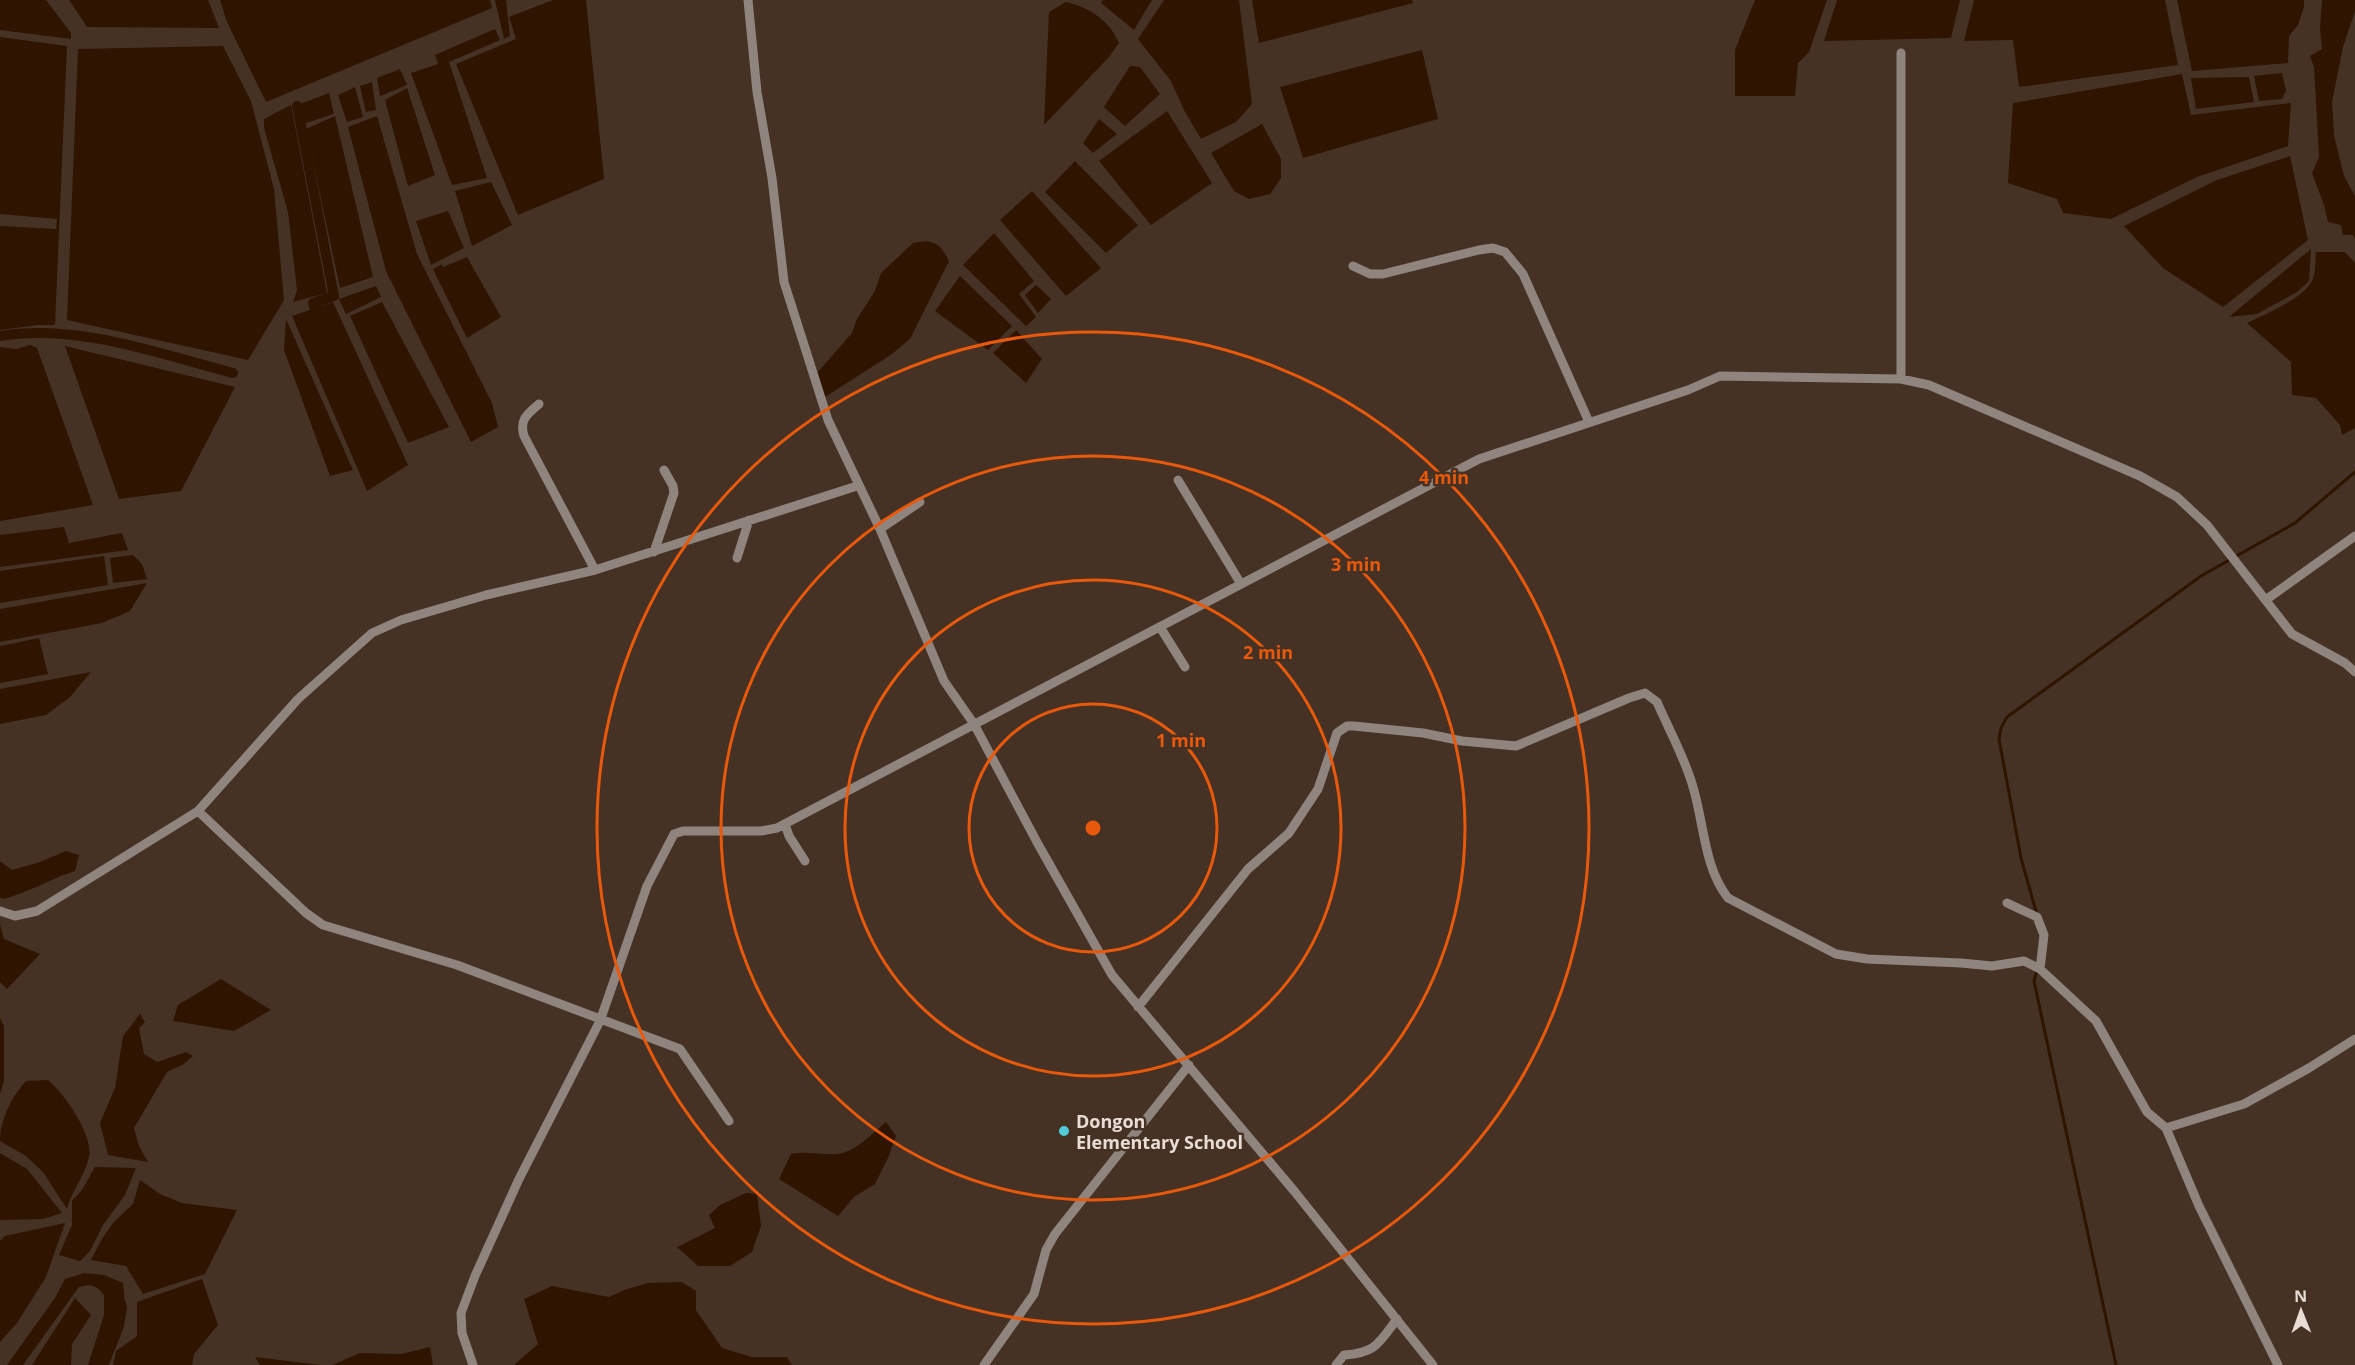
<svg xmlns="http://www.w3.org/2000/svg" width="2355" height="1365" viewBox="0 0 2355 1365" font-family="'Open Sans',sans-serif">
	<rect width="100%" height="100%" fill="#453224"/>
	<!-- water -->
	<path fill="#2f1400" d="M 0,0 L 46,0 L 71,33 L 71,39 L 0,30 Z
		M 69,0 L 208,0 L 219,28 L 87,27 Z
		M 220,0 L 490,0 L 492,8 L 266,102 L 227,22 Z
		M 495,0 L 506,0 L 510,36 L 504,39 Z
		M 553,0 L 586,0 L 604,179 L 518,215 L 456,64 L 516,39 L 509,17 Z
		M 1103,0 L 1152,0 L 1134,30 L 1101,3 Z
		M 1164,0 L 1239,0 L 1252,104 L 1236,122 L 1201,139 L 1184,110 L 1171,81 L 1138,39 Z
		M 1252,0 L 1412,0 L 1413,3 L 1259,43 Z
		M 1755,0 L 1827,0 L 1809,52 L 1798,63 L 1795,96 L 1735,96 L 1735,50 Z
		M 1837,0 L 1960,0 L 1951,38 L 1824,41 Z
		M 1974,0 L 2165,0 L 2178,65 L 2019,87 L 2013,40 L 1964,41 Z
		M 2177,0 L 2304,0 L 2304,7 L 2298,25 L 2289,36 L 2288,63 L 2192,71 Z
		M 2322,0 L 2355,0 L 2355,11 L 2343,47 L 2332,102 L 2334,135 L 2344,176 L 2355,196 L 2355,240 L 2353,235 L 2343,235 L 2341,225 L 2328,222 L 2324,205 L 2312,173 L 2319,157 L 2314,67 L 2310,56 L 2322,49 L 2320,29 Z
		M 1066,2 C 1089,7 1110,21 1119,43 L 1109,57 L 1044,125 L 1049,12 Z
		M 495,29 L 500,40 L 449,62 L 487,178 L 452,185 L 411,73 L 438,64 L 435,55 Z
		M 0,37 L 67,46 L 55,325 L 38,325 L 0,330 L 0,226 L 56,229 L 57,219 L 0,214 Z
		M 223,46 L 251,101 L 274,189 L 284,300 L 248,360 L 67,320 L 78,49 Z
		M 1422,50 L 1438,119 L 1303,158 L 1280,87 Z
		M 1130,66 L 1140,67 L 1160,94 L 1125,126 L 1104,107 Z
		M 400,69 L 407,85 L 380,96 L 377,78 Z
		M 2282,73 L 2286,90 L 2282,99 L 2259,101 L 2254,76 Z
		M 2182,74 L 2191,115 L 2291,103 L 2288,146 L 2197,177 L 2111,219 L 2063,213 L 2057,199 L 2008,183 L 2013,103 Z
		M 2249,77 L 2254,102 L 2196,109 L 2191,78 Z
		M 372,82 L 376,110 L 366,112 L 360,86 Z
		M 355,87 L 363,117 L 347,122 L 338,95 Z
		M 407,88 L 435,175 L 408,186 L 385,100 Z
		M 329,93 L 334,114 L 303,124 L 300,104 Z
		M 291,105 L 327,293 L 293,302 L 297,290 L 288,212 L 264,128 L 264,119 Z
		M 1167,111 L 1212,183 L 1151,225 L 1099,161 Z
		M 335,116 L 373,277 L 340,288 L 306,129 Z
		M 377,116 L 417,254 L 492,403 L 498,427 L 471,442 L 386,271 L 348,127 Z
		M 1099,119 L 1117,134 L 1093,153 L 1083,143 Z
		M 1262,124 L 1281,159 L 1281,178 L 1270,194 L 1249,199 L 1234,191 L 1211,153 Z
		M 2290,156 L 2308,240 L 2223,307 L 2163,268 L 2124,226 L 2217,180 Z
		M 1075,161 L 1138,225 L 1106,253 L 1045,192 Z
		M 491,182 L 512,225 L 472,246 L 455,191 Z
		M 1032,191 L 1101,268 L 1066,296 L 1000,220 Z
		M 448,211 L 464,248 L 431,265 L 416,221 Z
		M 994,233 L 1034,281 L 1019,294 L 1036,317 L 1026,326 L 963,265 Z
		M 926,241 C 940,243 943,250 949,261 L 910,339 L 892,354 L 822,399 L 817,373 L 852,333 L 857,319 L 875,291 L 881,273 L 913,243 Z
		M 2311,249 L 2309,281 L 2297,292 L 2257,314 L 2229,317 Z
		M 2316,252 L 2345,252 L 2355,263 L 2355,428 L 2342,435 L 2340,425 L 2316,398 L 2292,395 L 2291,362 L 2247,323 C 2265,314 2303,299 2312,281 C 2316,273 2315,261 2316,252 Z
		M 467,257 L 501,317 L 467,338 L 433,269 L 442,264 L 443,267 Z
		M 960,276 L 1012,326 L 988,350 L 935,311 Z
		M 1036,285 L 1051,299 L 1038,313 L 1025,295 Z
		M 376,286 L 381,297 L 346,314 L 339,299 Z
		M 333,302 L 408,465 L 367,491 L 292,316 Z
		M 382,302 L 449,427 L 408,443 L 350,316 Z
		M 286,319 L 353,470 L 330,476 L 284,350 Z
		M 1016,330 L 1042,359 L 1026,383 L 993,353 Z
		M 30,345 L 37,348 L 93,505 L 0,521 L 0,347 L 16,349 Z
		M 65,346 L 235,387 L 181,491 L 119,499 Z
		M 64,527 L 69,543 L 122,533 L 128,550 L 0,567 L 0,535 Z
		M 133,555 L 142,564 L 147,579 L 113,583 L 110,558 Z
		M 104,556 L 108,585 L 0,603 L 0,571 Z
		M 147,583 L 130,611 L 102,623 L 0,642 L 0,609 Z
		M 39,638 L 48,674 L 0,683 L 0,646 Z
		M 91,672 L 70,697 L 46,715 L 0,724 L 0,689 Z
		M 66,851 L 79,855 L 75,871 C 50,879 29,892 4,899 L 0,898 L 0,861 L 12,870 L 40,862 Z
		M 0,924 L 4,939 L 40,954 L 7,989 L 0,982 Z
		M 221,979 L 271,1010 L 234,1031 L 173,1021 L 178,1005 Z
		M 140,1014 L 145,1022 L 139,1028 L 144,1054 L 157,1062 L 186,1052 L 193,1056 L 184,1064 L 167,1072 L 134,1128 L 139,1146 L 148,1162 L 108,1155 L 100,1123 L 115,1088 L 123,1036 Z
		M 0,1018 L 4,1026 L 4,1082 L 0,1094 Z
		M 48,1080 C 64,1093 94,1136 89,1157 C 85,1176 71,1191 67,1209 L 43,1172 L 26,1156 L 0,1141 C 0,1120 12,1096 26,1081 Z
		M 886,1122 L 896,1136 L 888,1158 L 875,1184 L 854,1197 L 838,1216 L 779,1179 L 791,1154 C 807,1150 828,1157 843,1153 C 859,1148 873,1133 886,1122 Z
		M 0,1153 L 27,1169 L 62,1213 L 43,1219 L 0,1220 Z
		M 95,1167 L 136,1168 L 125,1195 L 103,1225 L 90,1251 L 80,1261 L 59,1255 L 72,1225 L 72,1201 L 82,1190 Z
		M 140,1180 L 160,1194 L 182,1203 L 237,1210 L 205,1274 L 143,1294 L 126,1266 L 91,1260 L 102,1239 L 113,1223 L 133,1204 Z
		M 746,1193 L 757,1194 L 761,1226 L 752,1252 L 730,1266 L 698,1266 L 677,1247 L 715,1228 L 709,1215 L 720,1205 Z
		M 65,1223 L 46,1277 L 17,1323 L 0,1342 L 0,1241 L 5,1236 Z
		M 84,1273 L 104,1275 L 123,1283 L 125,1304 L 119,1324 L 107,1337 L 94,1365 L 88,1365 L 104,1315 L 104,1295 C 97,1286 91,1283 79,1287 L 23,1365 L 7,1365 L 55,1298 L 65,1279 Z
		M 202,1279 L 218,1325 L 194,1354 L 192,1365 L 113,1365 L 116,1351 L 137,1336 L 137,1302 Z
		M 682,1282 L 696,1291 L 696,1310 L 722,1348 L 752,1357 L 787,1357 L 792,1365 L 514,1365 L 538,1344 L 524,1299 L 552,1286 L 609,1297 L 624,1290 L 648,1283 Z
		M 75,1298 L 91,1315 L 72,1344 L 71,1365 L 32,1365 Z
		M 430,1347 L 433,1365 L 332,1365 L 360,1353 L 401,1354 Z
		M 255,1357 L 321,1365 L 260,1365 Z"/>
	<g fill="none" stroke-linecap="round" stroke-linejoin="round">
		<!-- stream -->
		<path stroke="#2f1400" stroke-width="3" d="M 2037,915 L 2021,858 L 1999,739 L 2001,728 L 2007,717 L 2201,576 L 2295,523 L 2355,472
			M 2037,971 L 2034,981 L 2116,1365"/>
		<!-- canal -->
		<path stroke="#2f1400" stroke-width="10" d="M 297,106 L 334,296 L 313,303 L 319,320
			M 0,336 C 76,323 160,354 233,373"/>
		<!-- river -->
		<path stroke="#2f1400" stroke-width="18" d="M 99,1365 L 115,1325 L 118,1307"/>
		<!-- minor -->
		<path stroke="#90857e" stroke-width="9" d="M 748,0 L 757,92 L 772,178 L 784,282 L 828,420 L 880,529 L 944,681 L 974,724 L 1038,844 L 1112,975 L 1295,1192 L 1433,1365
			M 1901,53 L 1901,379
			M 1353,266 L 1370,274 L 1383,274 L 1479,250 L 1493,248 L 1505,252 L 1523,274 L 1589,422
			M 539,404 C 527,414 519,420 524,436 L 595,570
			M 1178,480 L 1241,584
			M 880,529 L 920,502
			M 654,552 L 674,493 L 673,486 L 664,470
			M 737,558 L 749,520
			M 2267,599 L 2355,536
			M 1160,627 L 1185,667
			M 198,811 L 306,913 L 323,925 L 457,965 L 680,1049 L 729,1121
			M 785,824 L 789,836 L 805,861
			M 2007,903 L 2037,917 L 2044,935 L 2040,969
			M 0,911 L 15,916 L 37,911 L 198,811 L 298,699 L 372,633 L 401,620 L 486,595 L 595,570 L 857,486
			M 1138,1007 L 1248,869 L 1289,833 L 1318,789 L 1337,733 L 1347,726 L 1354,726 L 1423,733 L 1462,741 L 1516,746 L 1629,698 L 1645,693 L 1657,702 C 1669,730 1685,758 1693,787 C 1704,823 1704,868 1728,898 L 1836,954 L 1867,959 L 1961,963 L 1992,966 L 2024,961 L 2040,969 L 2096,1021 L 2147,1112 L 2166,1128 L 2199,1206 L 2278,1365
			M 2166,1128 L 2244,1104 L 2309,1068 L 2355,1039
			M 473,1365 L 462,1333 L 461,1313 L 475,1276 L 519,1179 L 600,1021 L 647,886 L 674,834 L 683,831 L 761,831 L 777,828 L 1479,459 L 1688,390 L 1720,376 L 1901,379 L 1929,385 L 2140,476 L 2177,497 L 2207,525 L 2292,634 L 2345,663 L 2355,672
			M 984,1365 L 1034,1294 L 1046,1250 L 1055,1234 L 1189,1065
			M 1336,1365 L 1344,1355 C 1376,1353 1379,1343 1397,1319"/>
	</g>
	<!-- distance rings -->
	<g fill="none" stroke="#e8590c" stroke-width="3">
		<circle cx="1093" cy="828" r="124"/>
		<circle cx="1093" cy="828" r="248"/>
		<circle cx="1093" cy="828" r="372"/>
		<circle cx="1093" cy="828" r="496"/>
	</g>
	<!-- markers -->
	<circle fill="#52cbd9" stroke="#453224" stroke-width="2" cx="1064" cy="1131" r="6"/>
	<g text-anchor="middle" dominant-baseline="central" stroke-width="5" stroke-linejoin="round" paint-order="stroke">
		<!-- poi labels -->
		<g font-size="18" font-weight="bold" fill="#e9dcd4" stroke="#453224" text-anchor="start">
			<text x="1076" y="1121">Dongon<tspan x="1076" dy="21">Elementary School</tspan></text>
		</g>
	</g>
	<circle cx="1093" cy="828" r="9" fill="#e8590c" stroke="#453224" stroke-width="3"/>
	<g font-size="18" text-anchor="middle" font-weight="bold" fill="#e8590c" stroke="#453224" stroke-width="5" stroke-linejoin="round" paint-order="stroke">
		<text x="1444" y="484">4 min</text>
		<text x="1356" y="571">3 min</text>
		<text x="1268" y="659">2 min</text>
		<text x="1181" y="747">1 min</text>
	</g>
	<!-- north arrow -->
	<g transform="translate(2301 1311) rotate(359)" stroke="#453224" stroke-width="4.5" paint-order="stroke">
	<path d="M0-4.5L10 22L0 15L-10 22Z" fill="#e9dcd4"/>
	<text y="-9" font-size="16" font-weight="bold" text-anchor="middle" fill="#e9dcd4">N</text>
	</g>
</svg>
